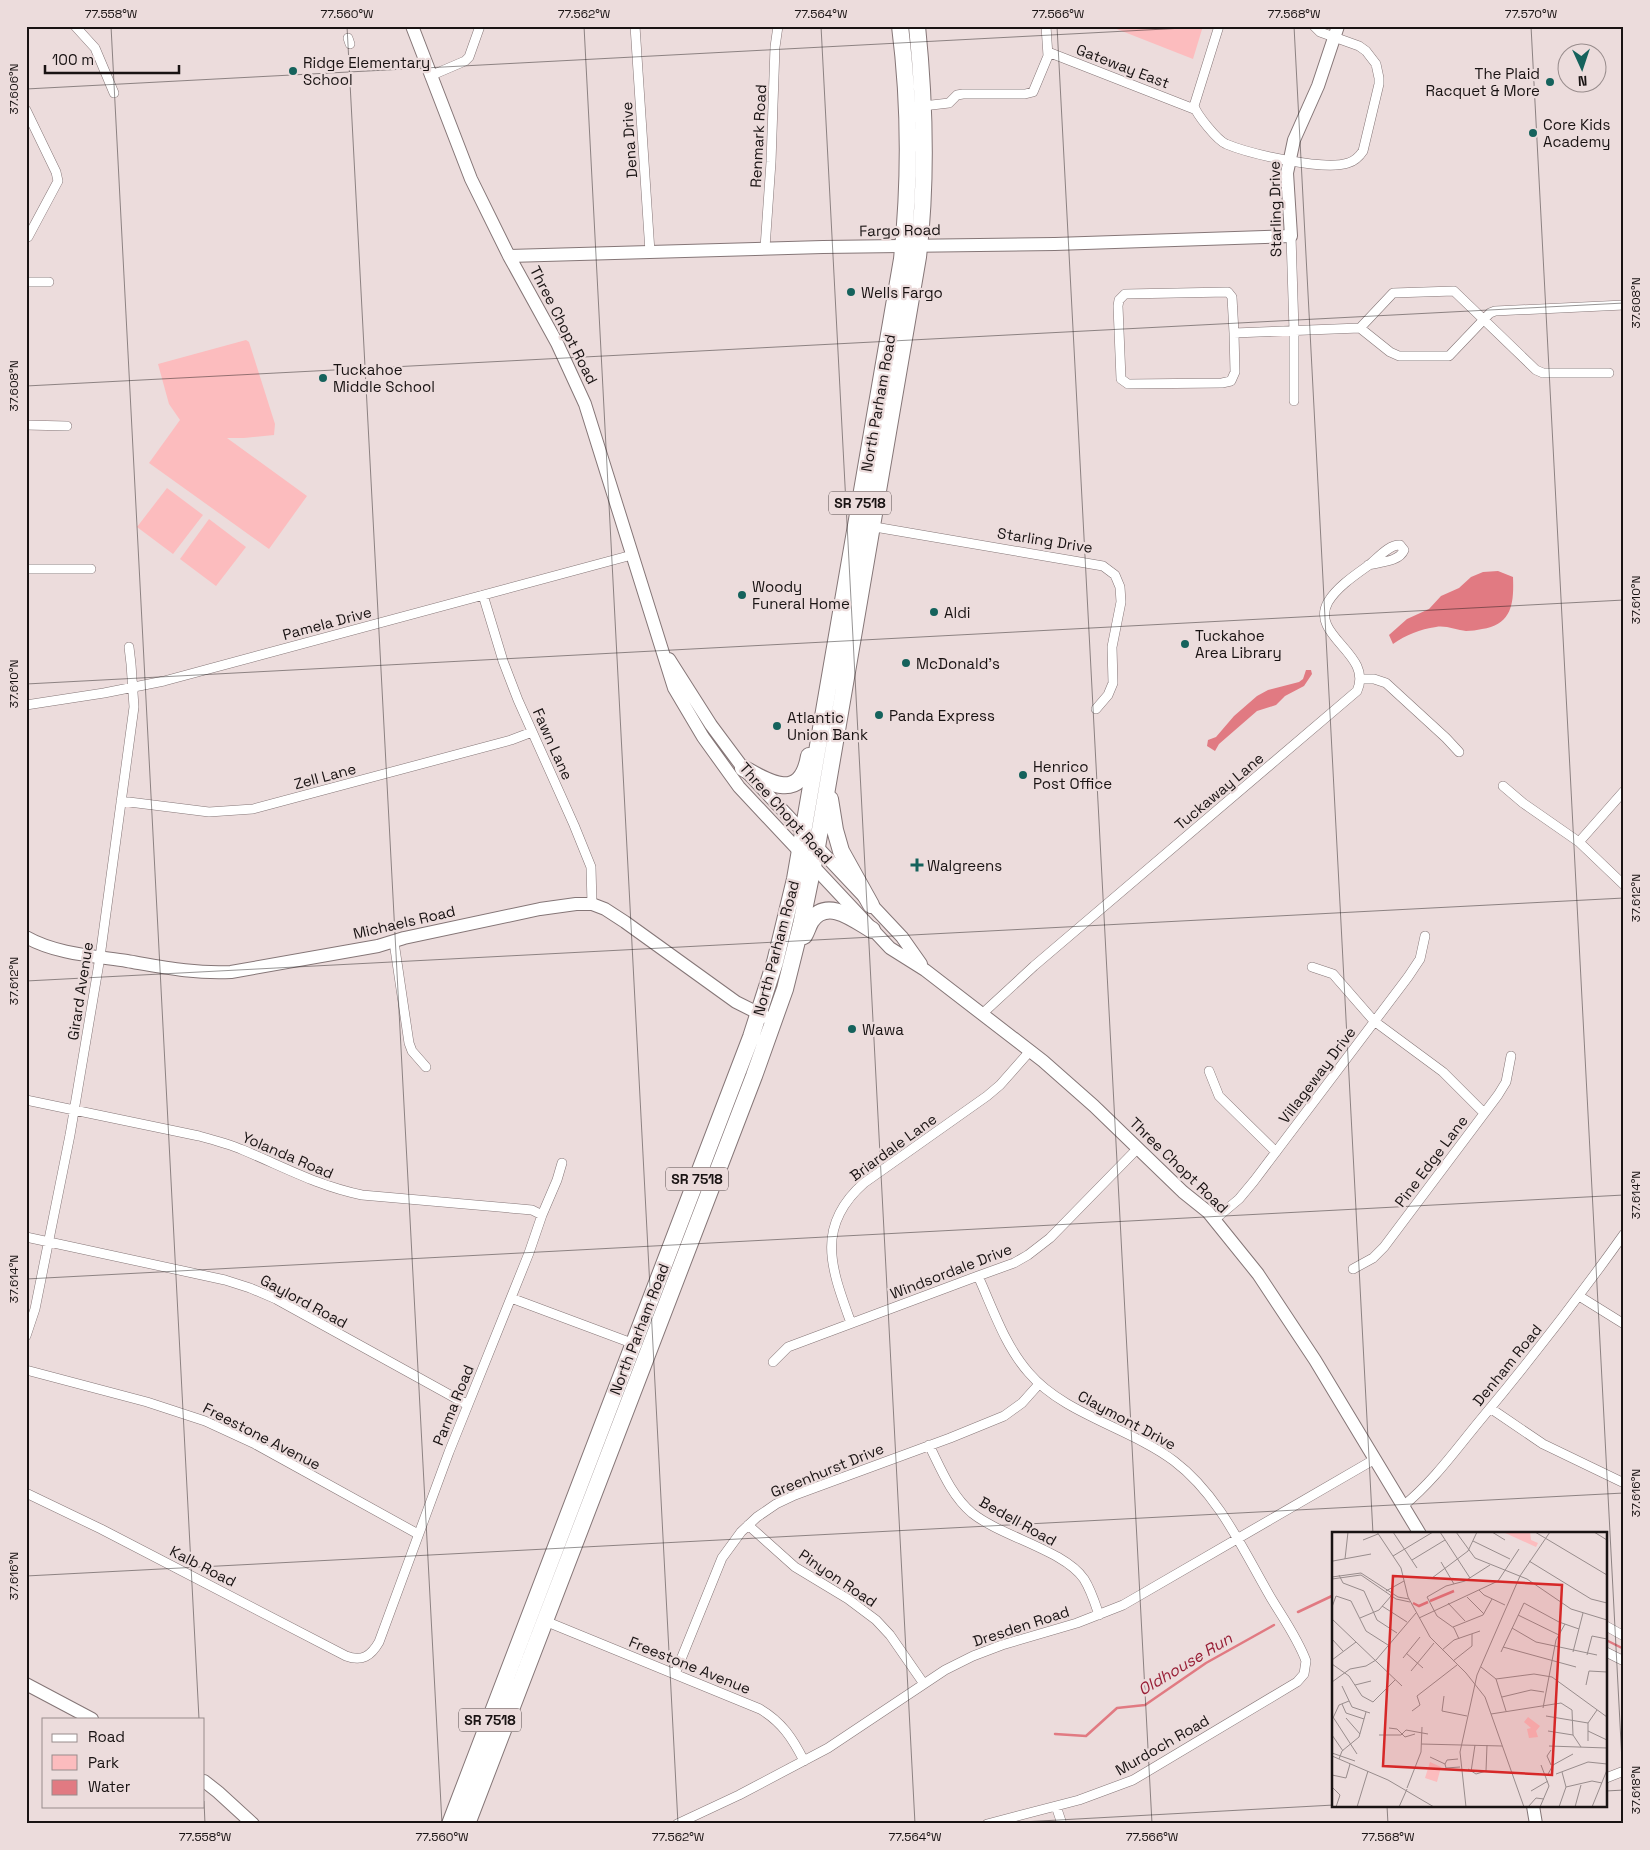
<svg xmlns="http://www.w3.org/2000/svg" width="1650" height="1850" viewBox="0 0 1650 1850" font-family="'Space Grotesk',sans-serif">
	<rect width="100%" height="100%" fill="#ecdcdc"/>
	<!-- green -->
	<path fill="#fcbcbe" d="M 1109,26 L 1203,26 L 1193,59 Z
		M 246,340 L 249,342 L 275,424 L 274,435 L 244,438 L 227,438 L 307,496 L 269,549 L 149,463 L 180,420 L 169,404 L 158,364 Z
		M 167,488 L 203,515 L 173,554 L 137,527 Z
		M 209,519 L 246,547 L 216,586 L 180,559 Z"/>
	<!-- water -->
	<path fill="#e17a82" d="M 1498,571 L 1513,577 C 1514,604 1512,624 1482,629 C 1477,630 1471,631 1466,631 C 1457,630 1445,625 1436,627 C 1420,629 1406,635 1393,644 L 1389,635 L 1407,619 L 1429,609 L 1441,596 L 1459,588 L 1471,577 L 1483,572 Z
		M 1306,670 L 1311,670 L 1312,674 L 1304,686 L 1285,696 L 1276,705 L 1257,711 L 1219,744 L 1215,751 L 1207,746 L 1208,740 L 1216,737 L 1234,716 L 1257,696 L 1268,690 L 1299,682 L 1303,679 Z"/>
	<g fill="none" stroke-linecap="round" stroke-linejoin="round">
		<!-- stream -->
		<path stroke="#e17a82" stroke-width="2.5" d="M 1298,1612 L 1334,1595
			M 1606,1640 L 1624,1649
			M 1055,1734 L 1086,1736 L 1117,1708 L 1145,1705 L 1206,1663 L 1274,1625"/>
		<defs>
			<path id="street" d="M 75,26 L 95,48 L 114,93
				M 635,26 L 650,252
				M 1219,26 L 1194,106 C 1197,115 1217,140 1226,144 C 1250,154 1324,171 1348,163 C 1355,161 1359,157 1363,151 L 1379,84 L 1379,78 L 1376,64 L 1366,51 L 1359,46 L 1320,32 L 1314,26
				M 348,38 L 350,44
				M 1048,52 L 1194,109
				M 430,76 L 465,61 L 469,57 L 480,26
				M 923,106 L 949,103 L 957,95 L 963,94 L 1025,94 L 1033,92 L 1048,56 L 1046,26
				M 26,110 L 56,172 L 58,181 L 28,237
				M 1291,236 L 1294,330 L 1294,401
				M 765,248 L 771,162 L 775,47 L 778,26
				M 26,282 L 49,282
				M 1228,292 L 1232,297 L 1234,333 L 1235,372 L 1231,381 L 1222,383 L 1128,384 L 1121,379 L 1118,306 L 1119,300 L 1125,294 Z
				M 1360,328 L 1393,293 L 1454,291 L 1536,370 L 1543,373 L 1609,373
				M 1234,333 L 1360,328 L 1390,352 L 1399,356 L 1449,356 L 1490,313 L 1495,311 L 1624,305
				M 26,425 L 67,426
				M 869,526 L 1103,566 L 1115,575 L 1120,587 L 1121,602 L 1112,647 L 1113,683 L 1108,695 L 1096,709
				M 26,569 L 91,569
				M 483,595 L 503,661 L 518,700 L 574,825 L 591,867 L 592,904
				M 1360,679 L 1374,679 L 1386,683 L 1446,738 L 1459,752
				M 26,705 L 104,693 L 164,681 L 632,555
				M 1503,786 L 1523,803 L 1579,842 L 1624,885
				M 121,801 L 209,812 L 253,809 L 511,740 L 532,732
				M 1579,842 L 1624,791
				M 394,942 L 409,1043 L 412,1051 L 426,1067
				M 1312,967 L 1333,974 L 1374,1021 L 1443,1072 L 1484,1113
				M 982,1014 L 1034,966 L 1357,691 C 1374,654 1309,636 1328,602 C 1337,587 1355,575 1369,565 C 1377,559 1389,544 1400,545 L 1404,550 C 1399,562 1380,562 1368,565
				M 1209,1071 L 1219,1096 L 1276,1152
				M 26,1100 L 199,1136 C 214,1140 229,1144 243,1150 C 284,1167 318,1186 362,1195 L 532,1210 L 542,1215
				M 1214,1220 L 1239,1199 L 1254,1181 L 1408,977 L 1420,959 L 1425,936
				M 26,1237 L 225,1280 L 250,1288 L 276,1299 L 468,1405
				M 1353,1269 L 1373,1258 L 1384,1247 L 1498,1095 L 1506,1082 L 1511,1056
				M 978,1276 C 993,1309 1005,1346 1029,1373 C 1064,1414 1130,1428 1174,1461 C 1219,1495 1243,1550 1271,1598 C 1283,1618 1298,1639 1306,1661 L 1304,1674 L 1297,1682 L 1133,1780 L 1079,1800 L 987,1824
				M 1579,1296 L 1624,1324
				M 511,1298 L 637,1345
				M 851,1323 C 832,1270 814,1227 864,1183 L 987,1096 L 1000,1085 L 1030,1051
				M 26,1336 L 35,1309 L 70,1135 L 100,957 L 134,707 L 131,664 L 129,647
				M 773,1362 L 788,1347 L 978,1276 L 1014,1263 L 1028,1255 L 1050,1238 L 1138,1148
				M 26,1370 L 147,1402 L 205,1421 L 255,1444 L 418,1534
				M 1490,1408 L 1543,1444 L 1624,1483
				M 929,1445 C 941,1469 951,1495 972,1513 C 1002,1537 1064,1550 1084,1579 C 1091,1590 1095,1603 1099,1615
				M 26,1493 L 101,1529 L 346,1656 C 362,1662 371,1656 379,1642 L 449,1452 L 529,1253 L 542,1215 L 557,1180 L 562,1163
				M 1403,1506 C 1434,1481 1457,1448 1482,1418 C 1532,1358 1579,1297 1624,1234
				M 748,1525 L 795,1567 L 848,1599 L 876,1620 L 890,1635 L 924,1684
				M 545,1621 L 760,1709 C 782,1722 793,1739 804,1761
				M 1606,1626 L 1624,1636
				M 1606,1652 L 1624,1661
				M 675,1674 L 722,1558 L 741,1532 L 757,1517 L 776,1504 L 795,1495 L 950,1438 L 1004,1416 L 1022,1403 L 1039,1384
				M 1606,1778 L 1624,1771
				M 1056,1806 L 1062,1824
				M 677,1824 L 739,1795 L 828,1748 L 945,1670 L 973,1656 L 1002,1645 L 1077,1623 L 1123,1605 L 1375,1459"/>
			<path id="secondary" d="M 412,26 L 471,179 L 509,256 L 557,343 L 585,404 L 674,688 L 703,737 L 739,787 L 890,948 L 925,970 L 1043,1061 L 1094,1106 L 1183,1192 L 1208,1212 L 1258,1274 L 1315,1360 L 1420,1534
				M 509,256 L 823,247 L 1055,244 L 1291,236 L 1287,173 L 1294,140 L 1318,86 L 1338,26
				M 669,659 L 711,725 L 743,768 L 902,937 L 921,964
				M 26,937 C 56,954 94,956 127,961 C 162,967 196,974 231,972 L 378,946 L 404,938 L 540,909 L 576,904 L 592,904 L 605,909 L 625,922 L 736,1002 L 766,1017
				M 26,1684 L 92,1719
				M 204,1781 L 218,1792 L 253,1824
				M 1533,1806 L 1536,1824"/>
			<path id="highway" d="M 743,768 C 770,784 801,802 809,756
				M 830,799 L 835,830 L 841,851 L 871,905
				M 804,936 C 807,931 808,926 811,921 C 827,897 855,920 872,930
				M 450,1824 L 751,1037 L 775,962 L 795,879 L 902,259 C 910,182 910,104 900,26
				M 467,1824 L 754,1076 L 785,989 L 801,925 L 817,847 L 918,257 C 927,180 925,104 917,26"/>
		</defs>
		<!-- street casing -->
		<use href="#street" stroke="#857677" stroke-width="10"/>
		<!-- secondary casing -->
		<use href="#secondary" stroke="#857677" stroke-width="14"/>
		<!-- highway casing -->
		<use href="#highway" stroke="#857677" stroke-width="18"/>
		<!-- street -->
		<use href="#street" stroke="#fff" stroke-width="9"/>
		<!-- secondary -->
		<use href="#secondary" stroke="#fff" stroke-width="12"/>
		<!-- highway -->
		<use href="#highway" stroke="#fff" stroke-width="16"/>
	</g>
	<!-- ticks -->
	<path fill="none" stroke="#191313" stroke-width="1" stroke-opacity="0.45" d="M 111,26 L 199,1719M 347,26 L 442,1824M 584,26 L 678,1824M 821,26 L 915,1824M 1057,26 L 1152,1824M 1294,26 L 1373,1534M 1531,26 L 1624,1800M 26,89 L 1222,26M 26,386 L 1624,303M 26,684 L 1624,600M 26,981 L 1624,898M 26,1279 L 1624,1195M 26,1576 L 1624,1493M 1606,1791 L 1624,1790M 204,1801 L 205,1824M 1387,1806 L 1388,1824M 985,1824 L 1334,1805"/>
	<!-- markers -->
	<g fill="#15625c" stroke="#ecdcdc" stroke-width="2">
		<circle cx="293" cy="71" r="5"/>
		<circle cx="1550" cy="82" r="5"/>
		<circle cx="1533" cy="133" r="5"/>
		<circle cx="851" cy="292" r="5"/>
		<circle cx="323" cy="378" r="5"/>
		<circle cx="742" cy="595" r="5"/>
		<circle cx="934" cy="612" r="5"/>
		<circle cx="1185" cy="644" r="5"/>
		<circle cx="906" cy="663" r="5"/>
		<circle cx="879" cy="715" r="5"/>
		<circle cx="777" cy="726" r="5"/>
		<circle cx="1023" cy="775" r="5"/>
		<path d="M914.5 857.5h5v5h5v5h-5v5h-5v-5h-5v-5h5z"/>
		<circle cx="852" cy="1029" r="5"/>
	</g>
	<g text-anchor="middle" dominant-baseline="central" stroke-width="4.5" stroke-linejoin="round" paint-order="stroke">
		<!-- shield labels -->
		<g fill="#ecdcdc" stroke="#584f4f" stroke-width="1">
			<rect x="829" y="491.5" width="62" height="23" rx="4"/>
			<rect x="666" y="1167.5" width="62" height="23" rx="4"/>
			<rect x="459" y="1708.5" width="62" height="23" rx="4"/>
		</g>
		<g font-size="14" font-weight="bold" fill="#191313">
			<text x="860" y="503">SR 7518</text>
			<text x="697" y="1179">SR 7518</text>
			<text x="490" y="1720">SR 7518</text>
		</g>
		<!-- poi labels -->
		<g font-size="15" fill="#191313" stroke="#ecdcdc" text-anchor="start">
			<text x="303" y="62">Ridge Elementary<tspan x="303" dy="17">School</tspan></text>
			<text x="1540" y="73" text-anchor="end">The Plaid<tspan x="1540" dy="17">Racquet &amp; More</tspan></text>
			<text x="1543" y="124">Core Kids<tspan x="1543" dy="17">Academy</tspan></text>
			<text x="861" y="292">Wells Fargo</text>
			<text x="333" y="369">Tuckahoe<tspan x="333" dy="17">Middle School</tspan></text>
			<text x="752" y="586">Woody<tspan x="752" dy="17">Funeral Home</tspan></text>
			<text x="944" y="612">Aldi</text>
			<text x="1195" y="635">Tuckahoe<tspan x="1195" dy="17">Area Library</tspan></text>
			<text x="916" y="663">McDonald's</text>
			<text x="889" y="715">Panda Express</text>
			<text x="787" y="717">Atlantic<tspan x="787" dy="17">Union Bank</tspan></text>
			<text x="1033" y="766">Henrico<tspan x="1033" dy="17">Post Office</tspan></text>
			<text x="927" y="865">Walgreens</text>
			<text x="862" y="1029">Wawa</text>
		</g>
		<!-- street labels -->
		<g font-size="15" fill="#191313" stroke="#ecdcdc">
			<text transform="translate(1123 66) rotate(21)">Gateway East</text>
			<text transform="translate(758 136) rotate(-87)">Renmark Road</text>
			<text transform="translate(629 140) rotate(-94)">Dena Drive</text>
			<text transform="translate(1275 209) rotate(-91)">Starling Drive</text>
			<text transform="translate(900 230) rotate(-1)">Fargo Road</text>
			<text transform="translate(564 325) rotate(63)">Three Chopt Road</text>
			<text transform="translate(878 403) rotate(-80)">North Parham Road</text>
			<text transform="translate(1045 540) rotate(9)">Starling Drive</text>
			<text transform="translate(327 623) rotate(-15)">Pamela Drive</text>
			<text transform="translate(553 744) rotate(66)">Fawn Lane</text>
			<text transform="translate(325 776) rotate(-15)">Zell Lane</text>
			<text transform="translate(1219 791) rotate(-40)">Tuckaway Lane</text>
			<text transform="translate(786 813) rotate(48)">Three Chopt Road</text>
			<text transform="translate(404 922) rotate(-13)">Michaels Road</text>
			<text transform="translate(776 948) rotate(-75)">North Parham Road</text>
			<text transform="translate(80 991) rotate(-81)">Girard Avenue</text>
			<text transform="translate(1317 1075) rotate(-53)">Villageway Drive</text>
			<text transform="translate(893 1147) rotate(-36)">Briardale Lane</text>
			<text transform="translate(288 1155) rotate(23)">Yolanda Road</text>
			<text transform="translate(1431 1161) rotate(-53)">Pine Edge Lane</text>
			<text transform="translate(1179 1165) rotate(44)">Three Chopt Road</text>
			<text transform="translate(951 1271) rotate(-21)">Windsordale Drive</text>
			<text transform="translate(304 1301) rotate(28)">Gaylord Road</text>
			<text transform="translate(639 1329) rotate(-69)">North Parham Road</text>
			<text transform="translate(1507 1365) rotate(-51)">Denham Road</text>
			<text transform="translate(453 1405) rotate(-68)">Parma Road</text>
			<text transform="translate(1127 1420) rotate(28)">Claymont Drive</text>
			<text transform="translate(262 1436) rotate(27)">Freestone Avenue</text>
			<text transform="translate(827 1470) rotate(-22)">Greenhurst Drive</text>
			<text transform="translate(1018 1521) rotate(29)">Bedell Road</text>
			<text transform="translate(203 1566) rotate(27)">Kalb Road</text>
			<text transform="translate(838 1578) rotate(34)">Pinyon Road</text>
			<text transform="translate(1021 1626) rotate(-18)">Dresden Road</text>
			<text transform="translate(690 1665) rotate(22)">Freestone Avenue</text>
			<text transform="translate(1162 1745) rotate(-30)">Murdoch Road</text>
		</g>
		<!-- water labels -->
		<g font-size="16" font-style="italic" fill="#981d35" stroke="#ecdcdc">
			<text transform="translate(1185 1664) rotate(-31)">Oldhouse Run</text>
		</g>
	</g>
	<!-- overview -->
	<g transform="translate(1332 1532)">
		<rect width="275" height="275" fill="#ecdcdc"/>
		<path d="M 171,0 L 198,0 L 199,8 L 206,11 L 204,15 ZM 196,185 L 208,194 L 204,199 L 206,205 L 197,206 L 195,197 L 199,196 L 192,190 ZM 98,230 L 109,235 L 105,250 L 93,246 Z" fill="#fcbcbe"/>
		<path fill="none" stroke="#e17a82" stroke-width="2.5" d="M 98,69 L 122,59M 81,71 L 87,74 L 96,70"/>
		<path fill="none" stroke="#988c8c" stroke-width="1" d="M 45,0 L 69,36 L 76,65 L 98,105 L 134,141 L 153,165 L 192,275M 61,0 L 85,36M 108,0 L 138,46M 124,0 L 143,26 L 195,47 L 239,77 L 275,88M 160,0 L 173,8M 203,0 L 275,43M 262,0 L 275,8M 31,8 L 46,2M 141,9 L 178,27M 61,24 L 101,0M 13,27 L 16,0M 80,28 L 113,8M 1,29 L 39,22M 197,29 L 259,67 L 275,71M 109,30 L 122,52M 7,43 L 11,51 L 32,59 L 45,88 L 65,101M 0,45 L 29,41 L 66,65 L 77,67M 100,46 L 136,19 L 145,0M 0,47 L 29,43 L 64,67 L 78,70M 147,58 L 152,63 L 173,73M 54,59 L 72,49M 135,65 L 152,82M 116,71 L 133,89M 50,74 L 75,90M 0,75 L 4,64 L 19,69 L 34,99 L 56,113M 186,83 L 227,103M 28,86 L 47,78 L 59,64M 87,86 L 166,49 L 187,17M 0,87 L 70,154M 121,95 L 151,83 L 160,67M 180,96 L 204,110 L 265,123M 0,107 L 11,119M 127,107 L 122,96 L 105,84 L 95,65 L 114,54 L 133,49 L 158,33M 171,115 L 244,135M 110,118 L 122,108 L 148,99M 169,120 L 192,71 L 227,90 L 247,97M 241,120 L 251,81M 74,121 L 91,136M 255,123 L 260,104 L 275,107M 71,126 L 88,105M 0,128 L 24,110M 121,129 L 140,114 L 140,102M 0,132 L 17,144 L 30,164 L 41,170 L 63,148M 149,135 L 164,147 L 202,142 L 220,145 L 275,185M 79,139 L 102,111M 164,147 L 174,179M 0,150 L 18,137 L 34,134 L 44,128 L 84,81M 23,153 L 39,149M 254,153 L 257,139 L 275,140M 10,154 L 20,175 L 38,181M 112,164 L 110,179 L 135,184M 170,165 L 199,158 L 212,160M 10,172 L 14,181 L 32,187M 211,176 L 224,108 L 233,92M 80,179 L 88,173 L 85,164 L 125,133M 159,182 L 229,171 L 240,178 L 241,203 L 249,215M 214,184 L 256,191M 1,185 L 25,222M 1,186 L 7,173 L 17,169M 14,186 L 28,202M 57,196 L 65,197 L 73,205 L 83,202M 216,199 L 241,203M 256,199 L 275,208M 0,203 L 11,219M 47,203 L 69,203 L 74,198 L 96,202M 256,209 L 256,191 L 265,178M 89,212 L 170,214M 217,214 L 275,216M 219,218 L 215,224 L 219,233M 0,221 L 23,229M 0,224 L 56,248 L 102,275M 98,225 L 113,232 L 114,236 L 128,235M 7,227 L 10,219 L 27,205 L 34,180M 113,232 L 115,228 L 126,227M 136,237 L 144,242 L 154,239 L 155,213M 139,240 L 143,213M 224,242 L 256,230 L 275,232M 0,243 L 14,246 L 18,232M 215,244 L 221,233 L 241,222M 0,255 L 8,263 L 4,275M 234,255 L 260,249 L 270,251M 75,256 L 89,220 L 90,195M 199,259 L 216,249M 25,275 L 36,239M 67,275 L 75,257M 134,275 L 128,220 L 145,143 L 188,44 L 218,0M 196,275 L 204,266 L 212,267M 208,275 L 217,254 L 209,233M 227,275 L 234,255 L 230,240M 243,275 L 249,253M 260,275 L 275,238"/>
		<path fill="#d62828" fill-opacity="0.15" stroke="#d62828" stroke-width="2.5" d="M 61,44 L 230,53 L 220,243 L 51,234 Z"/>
		<rect width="275" height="275" fill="none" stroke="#191313" stroke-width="2.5"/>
	</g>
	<!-- border -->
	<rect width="1650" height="1850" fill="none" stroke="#ecdcdc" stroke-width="55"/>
	<!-- legend -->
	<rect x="42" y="1718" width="162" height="90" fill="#ecdcdc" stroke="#988c8c"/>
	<rect x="52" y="1734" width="25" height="8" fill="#ffffff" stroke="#988c8c"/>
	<text x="88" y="1742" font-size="15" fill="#191313">Road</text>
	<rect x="52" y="1755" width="25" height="15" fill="#fcbcbe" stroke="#988c8c"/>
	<text x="88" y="1768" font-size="15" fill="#191313">Park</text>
	<rect x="52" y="1780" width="25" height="15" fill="#e17a82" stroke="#988c8c"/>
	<text x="88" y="1792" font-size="15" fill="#191313">Water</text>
	<!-- north arrow -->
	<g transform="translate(1582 68) rotate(177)"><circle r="24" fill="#ecdcdc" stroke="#988c8c"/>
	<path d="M0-4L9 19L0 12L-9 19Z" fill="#15625c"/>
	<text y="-8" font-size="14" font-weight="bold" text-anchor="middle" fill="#191313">N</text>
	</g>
	<!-- scale -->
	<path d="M45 65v8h134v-8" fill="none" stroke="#191313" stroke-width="2.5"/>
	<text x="52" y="65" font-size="15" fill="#191313" stroke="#ecdcdc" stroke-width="4" paint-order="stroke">100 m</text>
	<rect x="28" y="28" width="1594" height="1794" fill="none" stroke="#191313" stroke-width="2"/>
	<g font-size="12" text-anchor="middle" fill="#191313">
		<text x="111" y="18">77.558°W</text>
		<text x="347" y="18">77.560°W</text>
		<text x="584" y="18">77.562°W</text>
		<text x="821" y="18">77.564°W</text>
		<text x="1058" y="18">77.566°W</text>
		<text x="1294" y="18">77.568°W</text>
		<text x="1531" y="18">77.570°W</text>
		<text transform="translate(14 89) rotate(-90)" y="4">37.606°N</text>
		<text transform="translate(1636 303) rotate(-90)" y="4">37.608°N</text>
		<text transform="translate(14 386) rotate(-90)" y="4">37.608°N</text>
		<text transform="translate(1636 600) rotate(-90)" y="4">37.610°N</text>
		<text transform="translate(14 684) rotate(-90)" y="4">37.610°N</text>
		<text transform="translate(1636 898) rotate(-90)" y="4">37.612°N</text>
		<text transform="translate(14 981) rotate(-90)" y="4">37.612°N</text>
		<text transform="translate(1636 1195) rotate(-90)" y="4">37.614°N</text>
		<text transform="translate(14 1279) rotate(-90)" y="4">37.614°N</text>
		<text transform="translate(1636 1493) rotate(-90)" y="4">37.616°N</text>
		<text transform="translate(14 1576) rotate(-90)" y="4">37.616°N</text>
		<text transform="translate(1636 1790) rotate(-90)" y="4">37.618°N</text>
		<text x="205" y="1841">77.558°W</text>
		<text x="442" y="1841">77.560°W</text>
		<text x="678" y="1841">77.562°W</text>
		<text x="915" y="1841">77.564°W</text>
		<text x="1152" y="1841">77.566°W</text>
		<text x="1388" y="1841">77.568°W</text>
	</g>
</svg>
